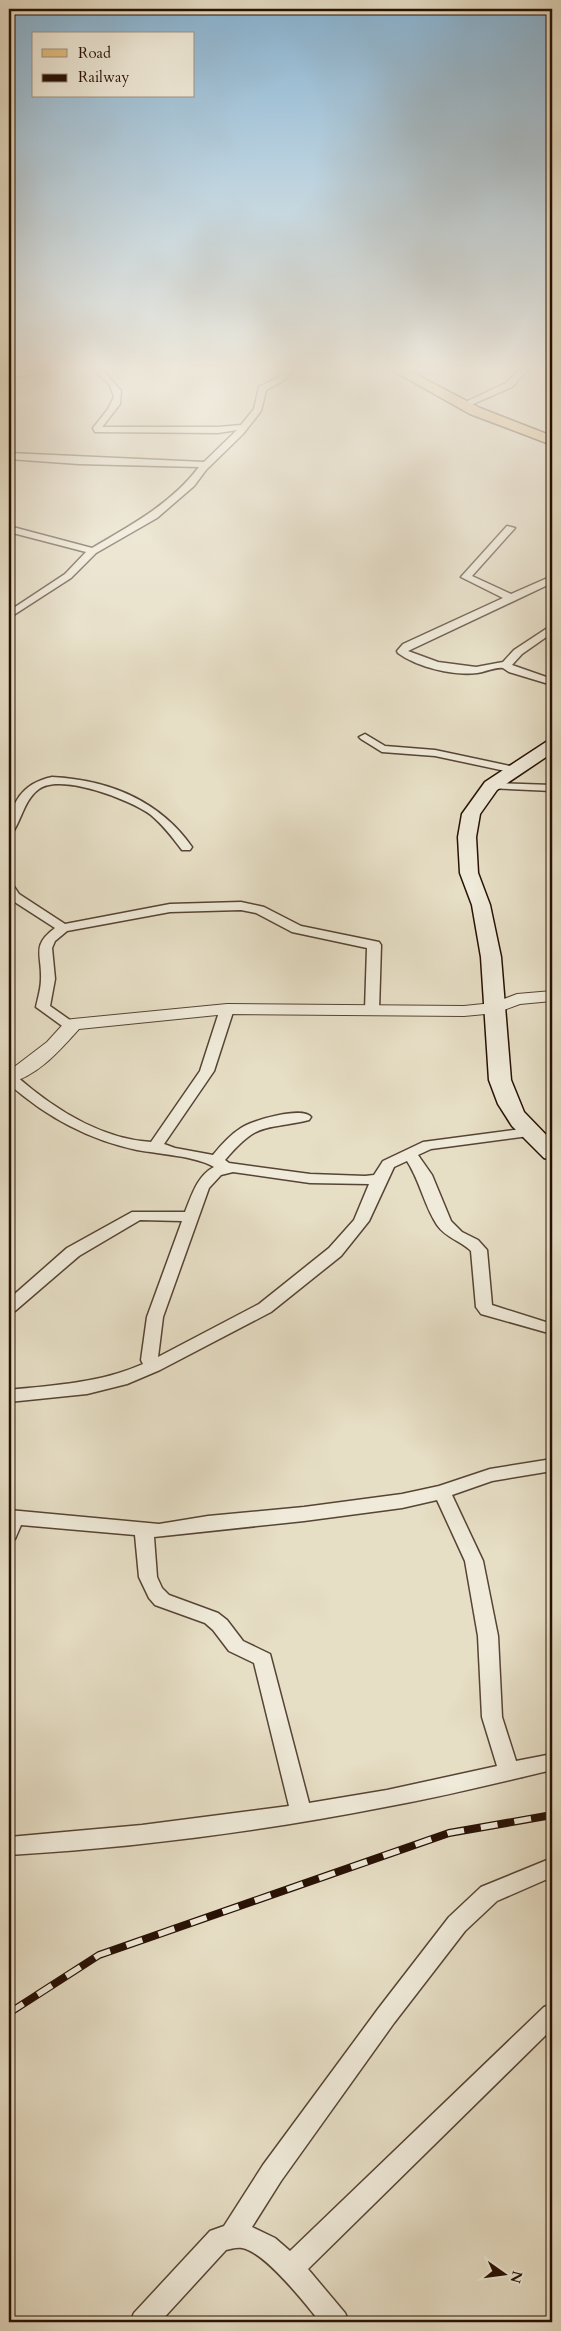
<svg xmlns="http://www.w3.org/2000/svg" width="561" height="2331" viewBox="0 0 561 2331" font-family="Cardo,serif">
	<rect width="100%" height="100%" fill="#e6dec5"/>
	<filter id="stains"><feTurbulence type="fractalNoise" baseFrequency=".004" numOctaves="4"/><feColorMatrix values="0 0 0 0 .2 0 0 0 0 .09 0 0 0 0 .02 0 0 0 .5 -.17"/></filter>
	<radialGradient id="worn" r=".72"><stop offset=".6" stop-color="#630" stop-opacity="0"/><stop offset="1" stop-color="#630" stop-opacity=".3"/></radialGradient>
	<g fill="none" stroke-linecap="round" stroke-linejoin="round">
		<defs>
			<path id="minor" d="M 92,368 L 101,368 L 121,391 L 120,404 L 102,427 L 218,427 L 241,425 L 254,409 L 259,387 L 279,377 L 286,368 L 294,368 L 285,380 L 266,390 L 261,411 L 243,434 L 206,470 L 194,486 L 157,518 L 96,553 L 71,578 L 9,618 L 9,611 L 65,574 L 86,552 L 9,532 L 9,526 L 92,548 C 131,525 171,504 199,467 L 79,464 L 9,459 L 9,453 L 204,462 L 237,430 L 218,433 L 95,432 L 93,428 L 108,409 L 114,397 L 110,385 Z
				M 521,368 L 530,368 L 512,387 L 466,407 L 459,405 L 506,383 Z
				M 507,526 L 515,528 L 472,576 L 511,594 L 552,576 L 552,583 L 408,651 L 438,662 L 476,667 L 503,662 L 514,650 L 552,625 L 552,633 L 522,654 L 512,665 L 552,679 L 552,685 L 509,672 L 503,668 C 494,667 486,672 477,673 C 453,676 417,667 398,653 L 397,651 L 403,644 L 503,598 L 461,577 Z
				M 365,734 L 385,746 L 435,750 L 515,767 L 521,770 L 515,773 L 435,756 L 382,752 L 361,739 L 359,737 Z
				M 52,777 C 108,780 159,800 192,847 L 190,850 L 182,850 C 173,838 163,825 151,815 C 131,800 61,773 39,789 C 25,799 22,818 13,832 L 9,833 C 9,803 23,783 52,777 Z
				M 491,783 L 552,785 L 552,791 L 487,788 L 487,784 Z
				M 9,884 L 13,885 L 19,894 L 65,924 L 170,904 L 241,902 L 264,907 L 301,926 L 379,942 L 381,945 L 379,1010 L 372,1014 L 365,1010 L 367,948 L 292,932 L 256,913 L 241,910 L 170,912 L 67,931 L 55,941 L 52,948 L 55,979 L 50,1006 L 77,1025 L 75,1028 L 65,1028 L 36,1007 C 38,998 41,988 41,979 C 42,954 31,946 55,928 L 10,899 Z
				M 227,1005 L 234,1009 L 214,1071 L 164,1144 L 175,1148 L 213,1155 C 221,1145 230,1135 241,1128 C 252,1120 303,1106 311,1117 L 309,1120 C 264,1131 259,1120 225,1160 L 229,1163 L 310,1174 L 365,1176 L 374,1175 L 383,1161 L 423,1142 L 529,1128 L 534,1129 L 536,1132 L 529,1136 L 431,1149 L 418,1155 L 432,1175 L 451,1221 L 462,1232 L 478,1240 L 487,1250 L 492,1305 L 552,1324 L 552,1334 L 481,1314 L 476,1307 L 471,1251 C 461,1241 446,1238 437,1225 C 424,1205 420,1181 407,1161 L 394,1167 L 369,1221 L 341,1256 L 271,1312 L 160,1370 L 127,1384 L 87,1394 L 9,1402 L 9,1390 C 56,1385 100,1383 143,1364 L 141,1360 L 147,1317 L 182,1221 L 140,1220 L 79,1256 L 15,1311 L 9,1312 L 9,1299 L 67,1248 L 132,1212 L 185,1212 C 192,1195 197,1176 214,1167 C 196,1156 158,1154 137,1150 C 89,1140 45,1116 9,1084 L 9,1073 L 14,1074 C 51,1107 100,1139 151,1142 L 200,1071 L 220,1009 ZM 233,1172 L 310,1183 L 369,1184 L 354,1220 L 329,1248 L 259,1304 L 158,1357 L 163,1317 L 209,1188 L 221,1175 Z
				M 552,1459 L 552,1471 L 492,1481 L 452,1495 L 483,1561 L 498,1636 L 502,1717 L 516,1761 L 552,1754 L 552,1770 C 497,1783 441,1797 385,1807 C 262,1831 134,1848 9,1855 L 9,1837 L 142,1825 L 289,1806 L 254,1663 L 229,1651 L 213,1630 L 205,1623 L 155,1605 L 149,1598 L 139,1577 L 135,1535 L 21,1525 L 15,1539 L 9,1541 L 9,1510 L 159,1524 L 208,1516 L 304,1507 L 402,1494 L 439,1486 L 490,1469 ZM 437,1500 L 465,1561 L 478,1636 L 482,1717 L 497,1766 L 387,1790 L 309,1803 L 270,1654 L 243,1641 L 227,1620 L 218,1613 L 169,1595 L 162,1588 L 157,1577 L 154,1537 L 304,1521 L 402,1508 Z
				M 552,1858 L 552,1877 L 497,1901 L 465,1931 L 394,2023 L 281,2181 L 252,2227 L 275,2238 L 290,2251 L 544,2007 L 552,2004 L 552,2029 L 308,2269 L 345,2313 L 349,2322 L 320,2322 C 305,2303 265,2252 242,2248 C 237,2247 231,2249 226,2250 L 160,2322 L 130,2322 L 134,2313 L 210,2231 L 224,2226 L 263,2165 L 378,2009 L 449,1917 L 481,1887 Z"/>
			<path id="tertiary" d="M 36,368 L 66,368 L 61,371 L 9,378 L 9,372 Z
				M 552,991 L 552,1001 L 520,1004 L 496,1013 L 464,1016 L 227,1014 L 79,1029 C 60,1050 38,1076 9,1083 L 9,1071 L 47,1042 L 67,1020 L 73,1019 L 227,1004 L 464,1006 L 493,1003 L 517,994 Z"/>
			<path id="secondary" d="M 552,741 L 552,753 L 497,790 L 480,814 L 476,837 L 478,873 L 490,905 L 501,957 L 511,1080 L 524,1112 L 552,1141 L 552,1160 L 544,1158 L 512,1126 L 498,1104 L 489,1080 L 481,957 L 472,905 L 460,873 L 458,837 L 462,814 L 485,782 L 546,742 Z"/>
			<path id="primary" d="M 388,368 L 404,368 L 480,408 L 552,436 L 552,445 L 470,414 Z"/>
		</defs>
		<!-- minor casing -->
		<use href="#minor" stroke="#574434" stroke-width="3"/>
		<!-- tertiary casing -->
		<use href="#tertiary" stroke="#574434" stroke-width="2"/>
		<!-- secondary casing -->
		<use href="#secondary" stroke="#271004" stroke-width="3"/>
		<!-- primary casing -->
		<use href="#primary" stroke="#271004" stroke-width="3"/>
		<!-- minor -->
		<use href="#minor" fill="#efead9" fill-rule="evenodd"/>
		<!-- tertiary -->
		<use href="#tertiary" fill="#efead9" fill-rule="evenodd"/>
		<!-- secondary -->
		<use href="#secondary" fill="#efead9" fill-rule="evenodd"/>
		<!-- primary -->
		<use href="#primary" fill="#e3bf82" fill-rule="evenodd"/>
		<defs>
			<path id="rail" d="M 9,2013 L 99,1955 L 449,1833 L 552,1815"/>
		</defs>
		<!-- rail casing -->
		<use href="#rail" stroke="#271004" stroke-width="8"/>
		<!-- rail -->
		<use href="#rail" stroke="#efead9" stroke-width="5.5" stroke-dasharray="17" stroke-linecap="butt"/>
	</g>
	<!-- sky -->
	<linearGradient id="sky" x2="0" y2="1"><stop stop-color="#88b6d7"/><stop offset="0.53" stop-color="#f4f0e5"/><stop offset="1" stop-color="#f4f0e5" stop-opacity="0"/></linearGradient>
	<rect width="561" height="695" fill="url(#sky)"/>
	<!-- margin -->
	<rect width="561" height="2331" fill="none" stroke="#e6dec5" stroke-width="30"/>
	<rect x="10" y="10" width="541" height="2311" fill="none" stroke="#271004" stroke-width="2.5"/>
	<rect x="15" y="15" width="531" height="2301" fill="none" stroke="#271004"/>
	<!-- legend -->
	<rect x="32" y="32" width="162" height="65" fill="#efead9" stroke="#9f9384"/>
	<rect x="42" y="49" width="25" height="8" fill="#e3bf82" stroke="#9f9384"/>
	<text x="78" y="58" font-size="15" fill="#271004">Road</text>
	<rect x="42" y="74" width="25" height="8" fill="#271004" stroke="#9f9384"/>
	<text x="78" y="82" font-size="15" fill="#271004">Railway</text>
	<!-- north arrow -->
	<g transform="translate(504 2274) rotate(104)" stroke="#efead9" stroke-width="4" paint-order="stroke">
	<path d="M0-4L9 19L0 12L-9 19Z" fill="#271004"/>
	<text y="-8" font-size="14" font-weight="bold" text-anchor="middle" fill="#271004">N</text>
	</g>
	<rect width="100%" height="100%" filter="url(#stains)"/>
	<rect width="100%" height="100%" fill="url(#worn)"/>
</svg>
